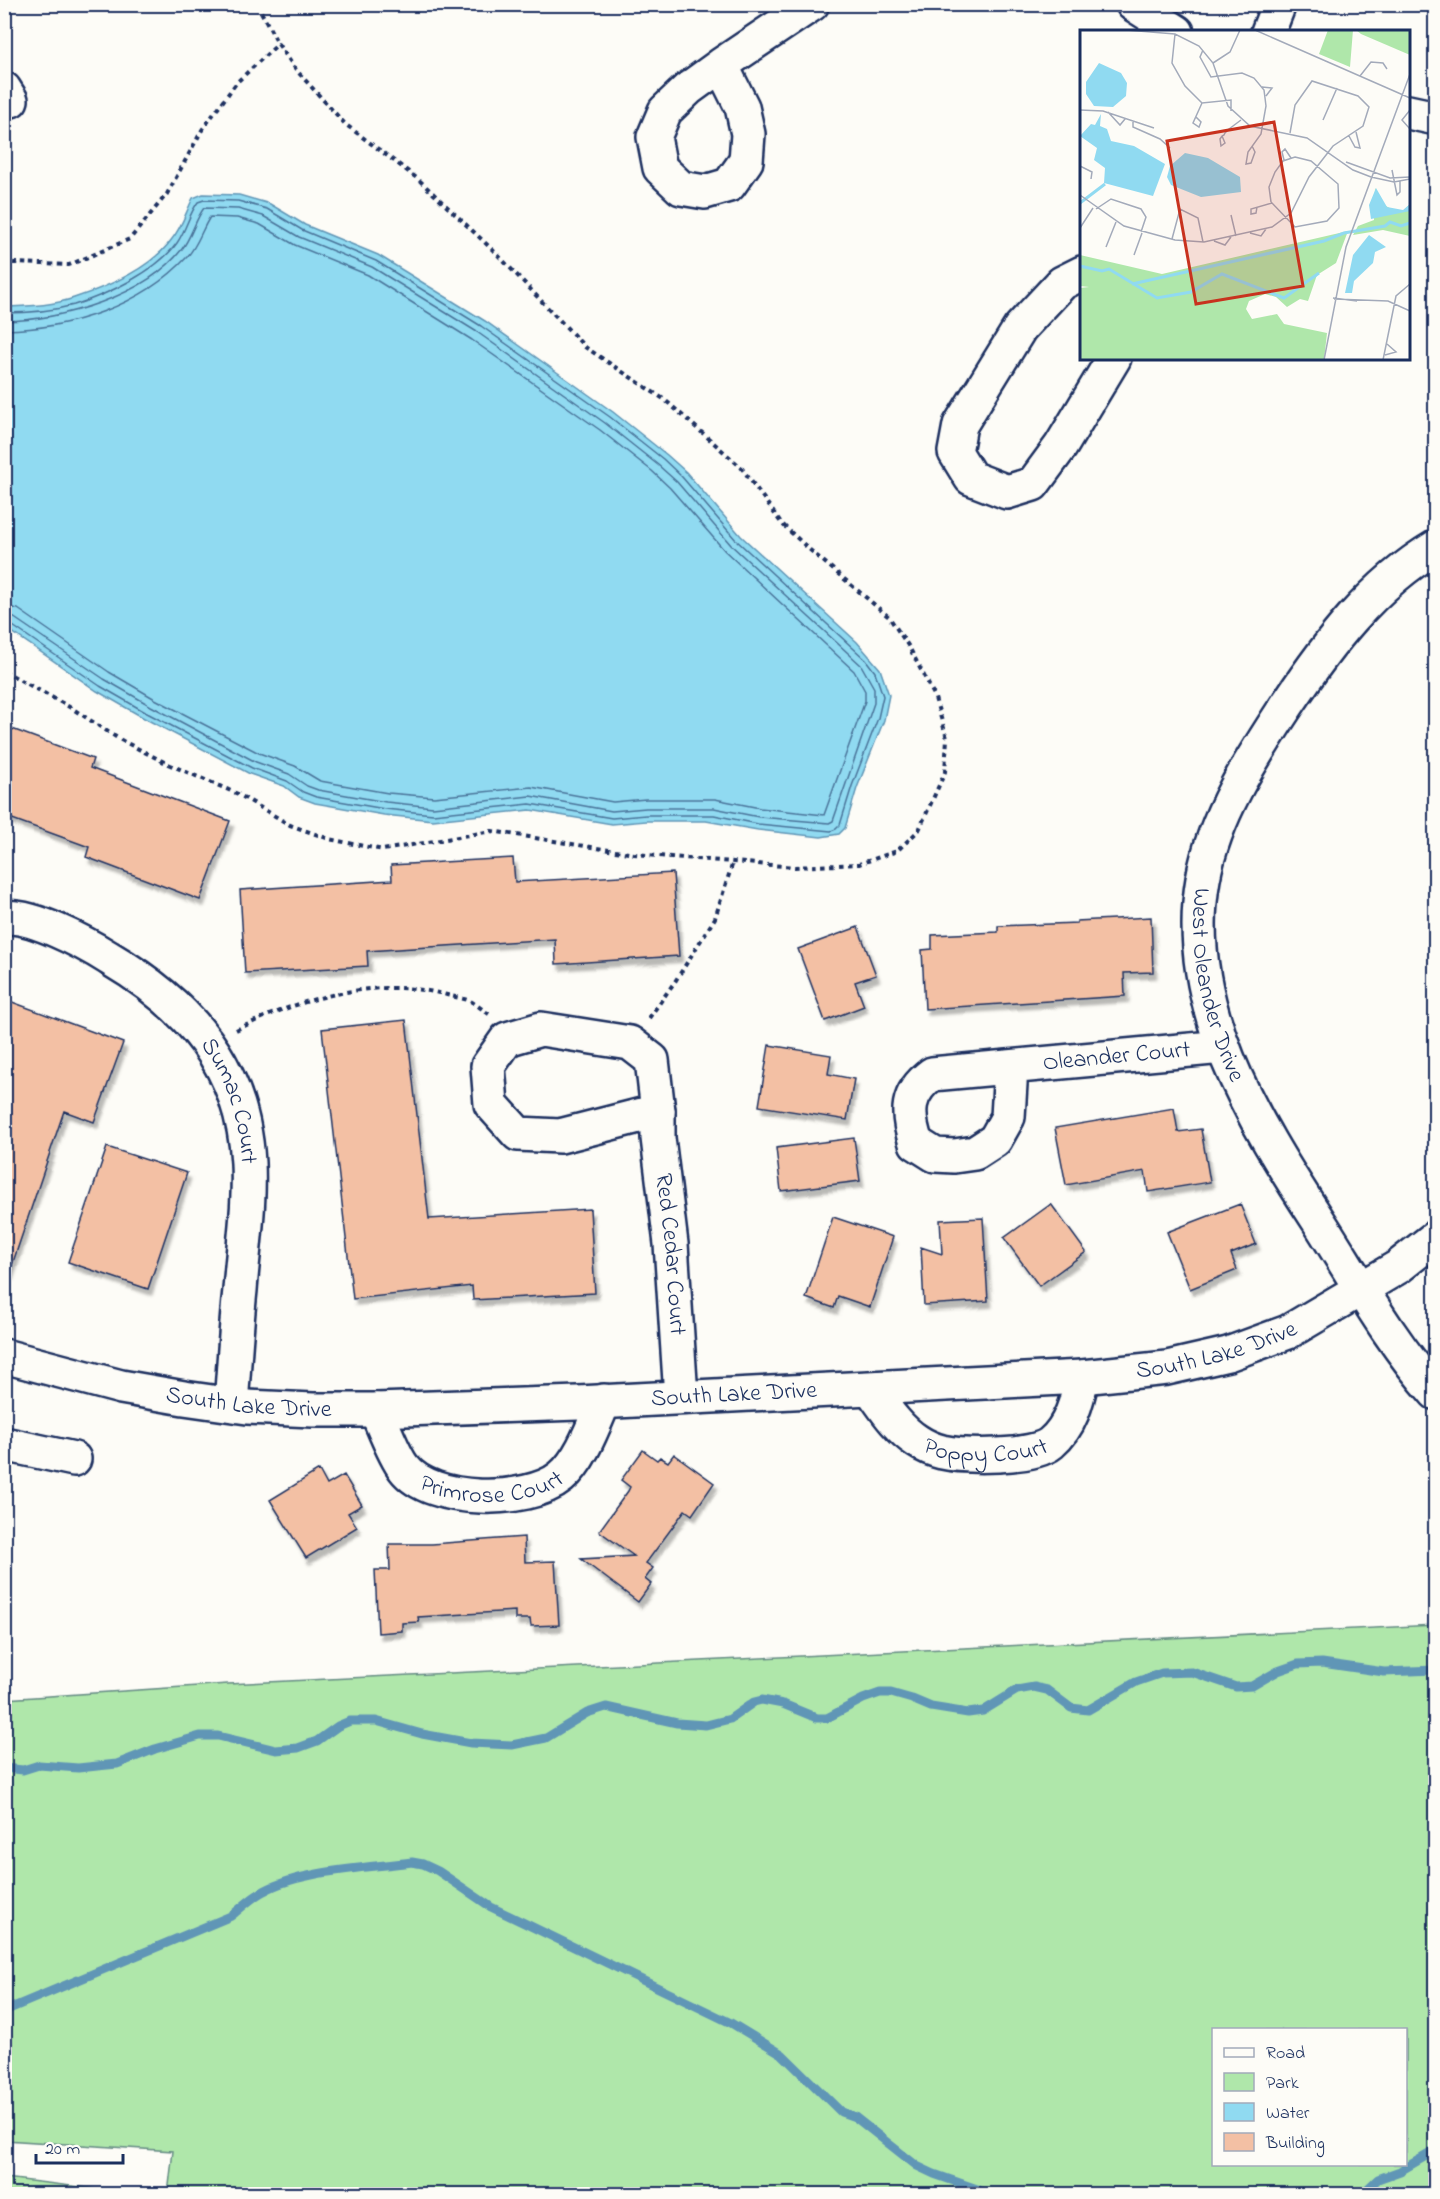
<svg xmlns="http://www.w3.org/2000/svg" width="1440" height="2199" viewBox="0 0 1440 2199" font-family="'Indie Flower',sans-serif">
	<defs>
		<filter id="shadow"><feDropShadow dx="3.5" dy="6" stdDeviation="1.5" flood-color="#0004"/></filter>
	</defs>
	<rect width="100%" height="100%" fill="#fdfcf7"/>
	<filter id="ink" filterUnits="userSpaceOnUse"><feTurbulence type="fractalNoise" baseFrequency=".0167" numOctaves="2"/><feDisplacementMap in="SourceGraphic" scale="12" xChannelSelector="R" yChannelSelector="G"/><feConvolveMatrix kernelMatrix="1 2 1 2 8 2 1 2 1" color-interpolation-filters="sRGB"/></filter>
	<g filter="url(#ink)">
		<!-- green -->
		<path fill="#afe7aa" stroke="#658b84" stroke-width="1.5" fill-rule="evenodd" d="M 1435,1625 L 1435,2194 L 168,2194 L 173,2151 L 5,2140 L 5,1699 L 228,1684 ZM 1214,2030 L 1406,2030 L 1406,2164 L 1214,2164 Z
			M 4,2178 L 5,2178 L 138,2194 L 5,2194 Z"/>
		<!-- water -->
		<path fill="#90daf1" stroke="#6196b6" stroke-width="1.5" d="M 203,194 L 239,195 L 270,204 L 305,225 L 378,255 L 485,321 L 613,412 L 667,455 L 686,472 L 741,536 L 857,642 L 880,669 L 889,695 L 884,720 L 857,788 L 845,828 L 839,834 L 821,837 L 758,830 L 706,821 L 646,821 L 612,824 L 530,810 L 433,820 L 384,815 L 315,803 L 299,797 L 284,786 L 250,774 L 144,718 L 97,691 L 5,627 L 5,307 C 28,306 51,306 74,298 C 107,287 151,269 172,239 C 182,227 186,212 193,198 Z"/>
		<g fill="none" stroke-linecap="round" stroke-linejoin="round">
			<!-- shore -->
			<path stroke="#4a7399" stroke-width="1.5" d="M 4,313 C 27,313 52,311 74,305 C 107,295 157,271 177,243 C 186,230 189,214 198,202 L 204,200 L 238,201 L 267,209 L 302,230 L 376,261 L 481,326 L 610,417 L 663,459 L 682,477 L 736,540 L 866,660 L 875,672 L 883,696 L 878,718 L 852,786 L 840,825 L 836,829 L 831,831 L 758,824 L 714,815 L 646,815 L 612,818 L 530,804 L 433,814 L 385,809 L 316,797 L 303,792 L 287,781 L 252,768 L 147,713 L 100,686 L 10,624 L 4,623
				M 4,321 C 62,320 146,296 182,249 C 192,236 195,220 204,208 L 238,209 L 263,216 L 299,237 L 372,267 L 477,332 L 605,423 L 658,465 L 677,482 L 731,545 L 861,665 L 874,688 L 874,703 L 833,821 L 829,823 L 759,817 L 714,808 L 646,808 L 612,811 L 530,796 L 433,807 L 386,802 L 318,790 L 307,786 L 289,774 L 256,762 L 151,706 L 104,679 L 13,617 L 4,615
				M 4,330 C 70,329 142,306 187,257 C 198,245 202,229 210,217 L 237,218 L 259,224 L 295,245 L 368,275 L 472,340 L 600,430 L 652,471 L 670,488 L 725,551 L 854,671 L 865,691 L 865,701 L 824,815 L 760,808 L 715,799 L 646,799 L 613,802 L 531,787 L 434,797 L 388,793 L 320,781 L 295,766 L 259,753 L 155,699 L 109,672 L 18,609 L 4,606"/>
			<!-- stream -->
			<path stroke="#6196b6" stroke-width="9" d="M 4,1768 L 23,1770 L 39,1765 L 78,1768 L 117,1764 L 155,1749 L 200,1736 L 218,1736 L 276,1750 L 298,1748 L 317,1741 L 338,1726 L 350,1721 L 376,1721 L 422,1734 L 471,1743 L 512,1745 L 546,1738 L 587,1713 L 606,1707 L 677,1723 L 706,1725 L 730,1719 L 754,1702 L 762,1700 L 783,1704 L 817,1718 L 827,1718 L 863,1699 L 880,1693 L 891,1693 L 912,1699 L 931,1707 L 968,1713 L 983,1711 L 1017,1690 L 1034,1687 L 1047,1690 L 1071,1708 L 1088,1710 L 1136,1682 L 1162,1673 L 1192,1672 L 1236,1687 L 1252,1686 L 1278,1671 L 1298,1664 L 1322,1663 L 1384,1672 L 1436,1670
				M 4,2011 L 231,1916 C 241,1908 252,1897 264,1891 C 303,1870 367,1868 412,1862 L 423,1864 L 438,1871 L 491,1907 L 731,2023 L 782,2054 L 841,2112 L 855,2117 L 917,2166 L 934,2174 L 977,2189 L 986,2194
				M 1362,2194 L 1378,2179 L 1400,2171 L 1436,2150"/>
		</g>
		<!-- building -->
		<path fill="#f3c0a4" stroke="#1b2f5e" stroke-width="1.5" filter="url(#shadow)" d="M 4,726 L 93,759 L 90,768 L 230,821 L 200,900 L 86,857 L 89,847 L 4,816 Z
			M 513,858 L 515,882 L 673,873 L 679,956 L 556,964 L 555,939 L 367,951 L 368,966 L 245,973 L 240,890 L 392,880 L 391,865 Z
			M 1151,917 L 1153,972 L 1124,973 L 1125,996 L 925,1009 L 922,950 L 932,949 L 932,935 L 998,932 L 998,926 L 1077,923 L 1077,921 Z
			M 858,927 L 876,975 L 855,982 L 864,1006 L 825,1021 L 798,949 Z
			M 4,999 L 123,1043 L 94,1122 L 64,1111 L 9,1274 L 4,1274 Z
			M 406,1020 L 429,1219 L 590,1209 L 595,1293 L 473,1300 L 472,1286 L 353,1299 L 322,1029 Z
			M 769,1045 L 831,1055 L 828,1074 L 854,1079 L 847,1120 L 759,1106 Z
			M 1174,1108 L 1178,1132 L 1201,1129 L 1210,1182 L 1148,1192 L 1145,1171 L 1066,1185 L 1055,1128 Z
			M 854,1138 L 860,1181 L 781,1191 L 776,1148 Z
			M 107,1147 L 187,1173 L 148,1289 L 68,1262 Z
			M 1051,1204 L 1086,1252 L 1039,1286 L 1004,1238 Z
			M 1240,1204 L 1256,1244 L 1231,1254 L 1237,1270 L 1190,1289 L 1167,1232 Z
			M 833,1217 L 893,1237 L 870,1307 L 838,1296 L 834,1308 L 806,1298 Z
			M 983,1218 L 988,1301 L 924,1305 L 921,1247 L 942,1254 L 940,1220 Z
			M 643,1450 L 657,1460 L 660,1457 L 668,1462 L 674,1454 L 714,1483 L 692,1515 L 685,1510 L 646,1563 L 653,1568 L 645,1579 L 651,1584 L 638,1602 L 581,1559 L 634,1556 L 599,1531 L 628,1491 L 630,1487 L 621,1480 Z
			M 319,1470 L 327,1485 L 344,1475 L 362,1505 L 348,1513 L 357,1527 L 306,1558 L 270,1500 Z
			M 524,1537 L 525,1562 L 555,1561 L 559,1625 L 531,1626 L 530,1619 L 515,1619 L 515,1611 L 418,1617 L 419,1622 L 402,1623 L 402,1631 L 378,1633 L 375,1570 L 390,1570 L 389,1544 L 432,1544 Z"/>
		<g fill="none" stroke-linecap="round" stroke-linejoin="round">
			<defs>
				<g id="minor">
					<path d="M 1133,4 L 1177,32"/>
					<path d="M 1268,32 L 1279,4"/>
					<path d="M 721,65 L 742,107 L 748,134 L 746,161 L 729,185 L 705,192 L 681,188 L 660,168 L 654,137 L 665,111 L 688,89 L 721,65 L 812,4"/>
					<path d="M 4,89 L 11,100"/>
					<path d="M 1408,112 L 1436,118"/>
					<path d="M 1082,273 L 1062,283 L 1020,328 L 960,425 L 955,452 L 971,478 L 1007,492 L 1033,484 L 1061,446 L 1114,358"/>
					<path id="s1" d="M 1436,547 C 1372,585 1327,645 1287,705 C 1252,758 1214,816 1203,879 C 1181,1004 1253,1120 1318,1220 C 1356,1279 1389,1340 1436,1393"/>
					<path id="s2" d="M 4,918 C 29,913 87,944 109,958 C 189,1005 243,1067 248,1163 C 250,1206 243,1248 240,1290 C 236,1328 234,1366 231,1404"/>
					<path d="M 541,1029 L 630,1043 L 652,1060 L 658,1111 L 560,1136 L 518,1134 L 491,1104 L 488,1066 L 507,1039 Z"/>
					<path id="s3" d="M 1011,1067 L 1008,1117 L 995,1140 L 975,1153 L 954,1156 L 935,1155 L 916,1143 C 906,1113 906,1093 932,1074 L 1223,1047"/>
					<path id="s4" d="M 658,1111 L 658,1138 L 671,1244 L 681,1397"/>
					<path id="s5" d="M 4,1356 L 121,1387 L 184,1398 L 247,1407 L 313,1410 L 376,1410 L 578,1403 L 1082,1377 L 1167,1368 L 1228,1354 L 1288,1332 L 1398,1267 L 1436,1237"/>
					<path id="s6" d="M 871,1389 C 884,1407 897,1428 917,1441 C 923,1445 934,1450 942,1452 C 965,1457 1033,1458 1051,1443 C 1071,1426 1077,1401 1082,1377"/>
					<path id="s7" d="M 376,1410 C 383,1425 394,1456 404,1468 C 431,1504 528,1504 561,1477 C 581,1461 594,1424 604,1401"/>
					<path d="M 4,1444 L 74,1459"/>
				</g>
			</defs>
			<!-- minor casing -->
			<use href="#minor" stroke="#1b2f5e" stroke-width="38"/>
			<!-- path -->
			<path stroke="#1b2f5e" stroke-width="4" stroke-dasharray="4.5 4.5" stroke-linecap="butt" d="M 257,4 L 278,44
				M 4,261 L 14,263 L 69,265 L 130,239 L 167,194 L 202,130 L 237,82 L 278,44 L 297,71 L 345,124 L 418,179 L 497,254 L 585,347 L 665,400 L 741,467 L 782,524 L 810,550 L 889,617 L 909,647 L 934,695 L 947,738 L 945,772 L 919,830 L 897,851 L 859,864 L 795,867 L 634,854 L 492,831 L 383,850 L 329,839 L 290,825 L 238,794 L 168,764 L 119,739 L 73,709 L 4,671
				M 649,1018 L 676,980 L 715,918 L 733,862
				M 236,1030 C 301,998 376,976 447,995 C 454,997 463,998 470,1001 C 476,1004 483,1010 489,1014"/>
			<!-- minor -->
			<use href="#minor" stroke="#fdfcf7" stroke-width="33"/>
		</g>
	</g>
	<g text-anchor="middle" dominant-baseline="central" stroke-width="4.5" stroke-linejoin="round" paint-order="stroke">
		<!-- street labels -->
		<g font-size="24" fill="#1b2f5e" stroke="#fdfcf7">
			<text stroke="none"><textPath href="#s1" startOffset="522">West Oleander Drive</textPath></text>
			<text stroke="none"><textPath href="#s3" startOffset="426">Oleander Court</textPath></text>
			<text stroke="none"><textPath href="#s2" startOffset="308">Sumac Court</textPath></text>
			<text stroke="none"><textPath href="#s4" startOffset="144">Red Cedar Court</textPath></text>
			<text stroke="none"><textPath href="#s5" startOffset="1222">South Lake Drive</textPath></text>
			<text stroke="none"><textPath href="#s5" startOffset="736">South Lake Drive</textPath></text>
			<text stroke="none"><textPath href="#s5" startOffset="250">South Lake Drive</textPath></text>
			<text stroke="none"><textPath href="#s6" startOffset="141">Poppy Court</textPath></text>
			<text stroke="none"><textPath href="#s7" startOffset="160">Primrose Court</textPath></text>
		</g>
	</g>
	<!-- overview -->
	<g transform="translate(1080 30)">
		<rect width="330" height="330" fill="#fdfcf7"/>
		<path d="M 248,0 L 273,0 L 270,37 L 239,24 ZM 276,0 L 330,0 L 330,25 L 281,4 ZM 295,158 L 303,174 L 314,181 L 324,180 L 330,174 L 330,206 L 303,200 L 273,205 L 278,196 L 294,190 ZM 268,201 L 256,233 L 237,245 L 228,271 L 220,269 L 207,277 L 196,267 L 185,264 L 169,271 L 166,279 L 172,289 L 197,284 L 204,294 L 247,303 L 244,330 L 0,330 L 0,258 L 9,257 L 0,256 L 0,225 L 82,244 Z" fill="#afe7aa"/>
		<path d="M 19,33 L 41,43 L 47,53 L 46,66 L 33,77 L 14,76 L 6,64 L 6,52 ZM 21,84 L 20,96 L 27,99 L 31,111 L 54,116 L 85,134 L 73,166 L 24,153 L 25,138 L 14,130 L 17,118 L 0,106 L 11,94 L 15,95 ZM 105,123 L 128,128 L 160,147 L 161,162 L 121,167 L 91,155 L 87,147 L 90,136 ZM 296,158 L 307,177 L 323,180 L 330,174 L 330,181 L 291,189 L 289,175 ZM 289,205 L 306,217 L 295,222 L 293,233 L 274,251 L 272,263 L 265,263 L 273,225 Z" fill="#90daf1"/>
		<path fill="none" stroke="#90daf1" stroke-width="3" d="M 0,173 L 25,154M 0,236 L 22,241 L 29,239 L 77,268 L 111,262 L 142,244 L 204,268 L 239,243M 52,254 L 244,211 L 264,203 L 305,196 L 310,192 L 321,196 L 330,193"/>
		<path fill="none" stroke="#a3aaba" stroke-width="1.5" d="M 46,0 L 95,4 L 119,16 L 133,33 L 148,76 L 170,96 L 227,108 L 273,140 L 291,147 L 314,152 L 330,149M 175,0 L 330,68M 95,4 L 92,33 L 105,56 L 122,73 L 151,70 L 151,81M 123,20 L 120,27 L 131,47 L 162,43 L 174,48 L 184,60 L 186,76 L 181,104 L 168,122 L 166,134 L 171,133 L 175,122 L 172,116M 133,33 L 150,22 L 160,0M 280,46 L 291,32 L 303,33 L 307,39M 182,57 L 192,58 L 186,66M 0,80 L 23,81 L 74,98M 330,80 L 322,90 L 330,99M 28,82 L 40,95 L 45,89M 116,87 L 121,92 L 119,97 L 113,93 L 122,73M 243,90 L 257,58M 53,92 L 53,97 L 80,109 L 90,118M 142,106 L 145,113 L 141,116 L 140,109 L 142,106 L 144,105 L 145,103 L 149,99 L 161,90M 269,106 L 275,117 L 280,118 L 276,102M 215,127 L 231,131 L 258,154 L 259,178 L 247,191 L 215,197 L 191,172 L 189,157 L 195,142 L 203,131 ZM 204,130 L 202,122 L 205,119 L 211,128M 266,132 L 310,148 L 330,147M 0,136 L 12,142 L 11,149M 312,140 L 317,165 L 320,162 L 320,151M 0,165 L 44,196 L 95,210 L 124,212 L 192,197 L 211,183 L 229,147 L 253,116 L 283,96 L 289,77 L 278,66 L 232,51 L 215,75 L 210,103M 177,177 L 176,183 L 171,184 L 171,179 L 192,173M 16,179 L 31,169 L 61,179 L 66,187 L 61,202M 151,185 L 156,206M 0,198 L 13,178M 170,203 L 181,206 L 186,199M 92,209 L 100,179 L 118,188 L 123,212M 134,211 L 145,215 L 151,207M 26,217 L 36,192M 54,225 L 62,203M 253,268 L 277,271M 254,269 L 308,271 L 330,281M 305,325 L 316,322 L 307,314M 244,330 L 266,217 L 330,44M 303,330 L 316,266 L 330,254"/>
		<path fill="#c8321e" fill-opacity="0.15" stroke="#c8321e" stroke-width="3" d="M 194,92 L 223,256 L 116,274 L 87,111 Z"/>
		<rect width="330" height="330" fill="none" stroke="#1b2f5e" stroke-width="3"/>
	</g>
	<!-- margin -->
	<rect width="1440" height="2199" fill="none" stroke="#fdfcf7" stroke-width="24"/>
	<rect x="12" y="12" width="1416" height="2175" fill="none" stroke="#1b2f5e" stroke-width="2" filter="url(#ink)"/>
	<!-- legend -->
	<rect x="1212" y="2028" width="195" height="138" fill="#fdfcf7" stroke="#a3aaba" stroke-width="1.5"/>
	<rect x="1224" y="2048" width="30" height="9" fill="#fdfcf7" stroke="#a3aaba" stroke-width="1.5"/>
	<text x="1266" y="2058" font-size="18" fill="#1b2f5e">Road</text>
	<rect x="1224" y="2073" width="30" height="18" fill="#afe7aa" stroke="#a3aaba" stroke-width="1.5"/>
	<text x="1266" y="2088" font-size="18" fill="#1b2f5e">Park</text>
	<rect x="1224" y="2103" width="30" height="18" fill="#90daf1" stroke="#a3aaba" stroke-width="1.5"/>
	<text x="1266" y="2118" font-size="18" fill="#1b2f5e">Water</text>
	<rect x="1224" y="2133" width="30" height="18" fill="#f3c0a4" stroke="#a3aaba" stroke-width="1.5"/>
	<text x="1266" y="2148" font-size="18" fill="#1b2f5e">Building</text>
	<!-- scale -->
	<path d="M36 2154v9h87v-9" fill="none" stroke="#1b2f5e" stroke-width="3"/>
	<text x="45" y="2154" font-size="18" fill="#1b2f5e" stroke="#fdfcf7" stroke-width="4.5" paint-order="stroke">20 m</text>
</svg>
